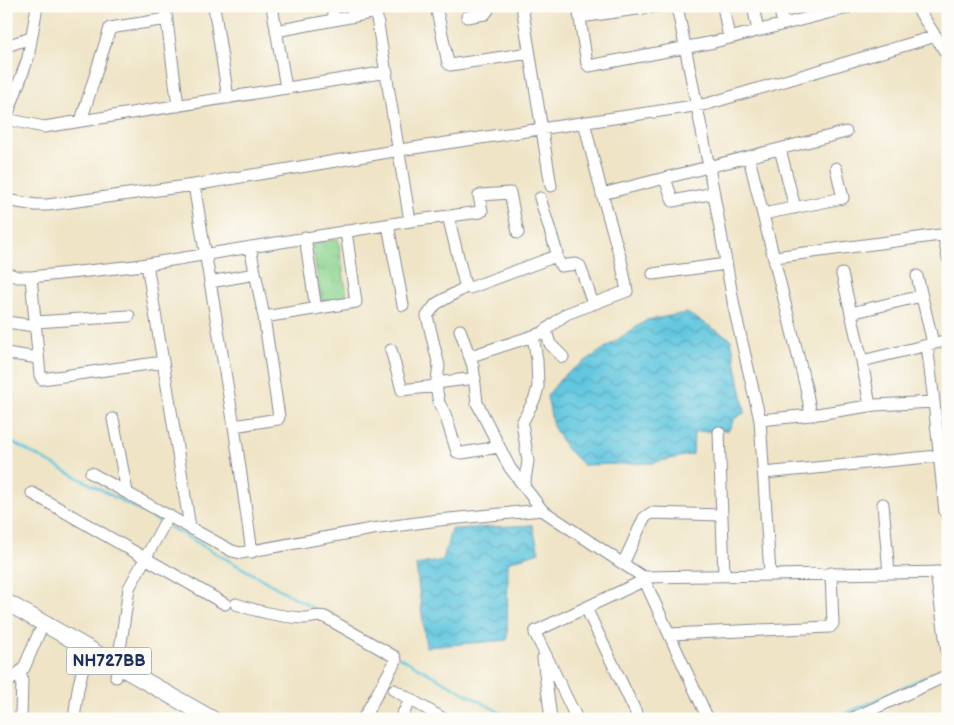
<svg xmlns="http://www.w3.org/2000/svg" width="954" height="725" viewBox="0 0 954 725" font-family="'Balsamiq Sans',sans-serif">
	<defs>
		<pattern id="grass-tufts" width="24" height="20" patternUnits="userSpaceOnUse" patternTransform="scale(1.25)"><rect width="24" height="20" fill="#8dd48f"/><path d="M3 7l-1-3M5 7V3M7 7l1-3M15 17l-1-3M17 17v-4M19 17l1-3" fill="none" stroke="#79b67e"/></pattern>
		<pattern id="water-waves" width="16" height="10" patternUnits="userSpaceOnUse" patternTransform="scale(1.25)"><rect width="16" height="10" fill="#62c7df"/><path d="M0 5q4-4 8 0t8 0" fill="none" stroke="#50a2b8"/></pattern>
	</defs>
	<rect width="100%" height="100%" fill="#fdfcf7"/>
	<filter id="ink" filterUnits="userSpaceOnUse"><feTurbulence type="fractalNoise" baseFrequency=".02" numOctaves="2"/><feDisplacementMap in="SourceGraphic" scale="10" xChannelSelector="R" yChannelSelector="G"/><feConvolveMatrix kernelMatrix="1 2 1 2 8 2 1 2 1" color-interpolation-filters="sRGB"/></filter>
	<filter id="wash" filterUnits="userSpaceOnUse"><feTurbulence type="fractalNoise" baseFrequency=".0096" numOctaves="4" result="noise"/><feDisplacementMap in="SourceGraphic" scale="20" xChannelSelector="R" yChannelSelector="G"/><feGaussianBlur stdDeviation="1.12" result="paint"/><feColorMatrix in="noise" values="0 0 0 0 0 0 0 0 0 0 0 0 0 0 0 0 0 1.4 0 .05"/><feComposite in="paint" operator="in"/></filter>
	<g filter="url(#wash)">
		<rect width="100%" height="100%" fill="#efe4c6"/>
		<!-- grass -->
		<path fill="url(#grass-tufts)" stroke="#548276" d="M 338,239 L 347,297 L 321,301 L 312,243 Z"/>
		<!-- water -->
		<path fill="url(#water-waves)" stroke="#3e7b9e" d="M 687,313 L 731,339 L 745,412 L 734,419 L 729,430 L 694,432 L 693,454 L 652,463 L 583,465 L 567,449 L 553,426 L 547,396 L 563,376 L 647,320 Z
			M 532,525 L 539,552 L 508,562 L 507,640 L 426,647 L 416,565 L 443,560 L 451,529 Z"/>
		<g fill="none" stroke-linecap="round" stroke-linejoin="round">
			<!-- stream -->
			<path stroke="#62c7df" stroke-width="2.5" d="M 6,439 L 161,522
				M 166,525 L 320,612
				M 399,657 L 512,719
				M 834,719 L 948,667"/>
		</g>
	</g>
	<g filter="url(#ink)">
		<g fill="none" stroke-linecap="round" stroke-linejoin="round">
			<defs>
				<path id="minor" d="M 165,6 L 178,106
					M 214,6 L 228,98
					M 272,6 L 286,88
					M 332,6 L 334,19
					M 375,6 L 410,221
					M 436,6 L 448,63 L 450,65 L 529,53
					M 522,6 L 551,186
					M 578,6 L 587,64 L 589,66 L 714,42 L 847,8
					M 677,6 L 709,167 L 735,312 L 760,420 L 770,574
					M 723,6 L 729,38
					M 753,6 L 758,31
					M 779,6 L 783,24
					M 916,6 L 948,56
					M 467,17 L 485,14 L 488,10 L 487,6
					M 580,17 L 658,6
					M 276,31 L 376,12
					M 6,46 L 31,38
					M 6,119 L 44,127 L 387,72
					M 6,119 L 28,58 L 37,6
					M 81,121 L 110,28 L 167,19
					M 584,122 L 602,194
					M 780,149 L 795,208
					M 749,158 L 806,388 L 811,415
					M 665,179 L 673,201 L 714,193
					M 194,185 L 234,426 L 252,552
					M 6,200 L 36,205 L 48,205 L 194,185 L 400,150 L 707,104 L 936,36
					M 763,214 L 843,198 L 836,168
					M 448,216 L 465,285 L 470,288 L 556,256 L 557,253 L 540,198
					M 388,225 L 403,305
					M 305,237 L 316,309
					M 556,256 L 561,266 L 576,264 L 580,266 L 593,304
					M 775,257 L 940,235 L 944,238 L 948,258
					M 147,264 L 190,527
					M 6,273 L 17,277 L 31,277 L 135,266 L 410,221 L 480,212 L 482,211 L 479,196 L 481,195 L 510,193 L 518,233
					M 653,274 L 726,264
					M 842,274 L 862,361
					M 917,276 L 933,343
					M 31,277 L 40,375 L 42,379 L 163,362
					M 210,282 L 255,274
					M 466,287 L 436,304 L 427,316 L 439,366 L 436,386 L 439,403 L 445,414 L 457,452 L 462,453 L 499,447
					M 851,313 L 921,296
					M 264,317 L 356,302 L 346,231
					M 6,322 L 35,326
					M 35,322 L 129,316
					M 460,330 L 473,366 L 477,403 L 510,468 L 542,510 L 643,577 L 708,719
					M 546,331 L 550,344 L 563,357
					M 927,345 L 934,402
					M 391,350 L 402,390 L 436,386
					M 6,353 L 38,358
					M 471,356 L 542,333 L 566,314 L 627,291 L 621,260 L 602,194 L 846,132
					M 436,383 L 475,378
					M 870,406 L 862,361 L 948,340
					M 113,419 L 127,492
					M 760,420 L 811,415 L 875,405 L 934,402 L 945,512
					M 234,426 L 278,419 L 279,417 L 264,317 L 250,247
					M 719,432 L 724,575
					M 91,473 L 232,551 L 241,553 L 372,529 L 439,520 L 542,510
					M 764,473 L 948,455
					M 524,487 L 528,461 L 522,423 L 535,398 L 538,387 L 537,360 L 533,336
					M 32,493 L 225,604
					M 883,504 L 889,573
					M 623,564 L 644,518 L 651,513 L 722,515
					M 936,572 L 948,658
					M 643,577 L 948,572
					M 236,604 C 255,611 282,617 302,618 C 310,619 316,614 325,617 L 395,657 L 396,660 L 363,719
					M 586,608 L 639,719
					M 670,634 L 830,627 L 833,624 L 831,573
					M 543,658 L 551,719
					M 20,672 L 22,680 L 21,719
					M 116,677 L 129,588 L 169,515
					M 6,684 L 24,668 L 39,633
					M 394,690 L 444,719
					M 74,719 L 78,689 L 85,659
					M 400,719 L 411,699
					M 577,719 L 535,633 L 536,631 L 645,580
					M 851,719 L 948,675"/>
				<path id="highway" d="M 6,602 L 212,719"/>
			</defs>
			<!-- minor casing -->
			<use href="#minor" stroke="#858a92" stroke-width="13"/>
			<!-- highway casing -->
			<use href="#highway" stroke="#858a92" stroke-width="18"/>
			<!-- minor -->
			<use href="#minor" stroke="#fff" stroke-width="11"/>
			<!-- highway -->
			<use href="#highway" stroke="#fff" stroke-width="16"/>
		</g>
	</g>
	<g text-anchor="middle" dominant-baseline="central" stroke-width="4" stroke-linejoin="round" paint-order="stroke">
		<!-- shield labels -->
		<rect fill="#fdfcf7" stroke="#5f6c8c" stroke-width="1" x="66.5" y="647.5" width="85" height="27" rx="4"/>
		<g font-size="16" font-weight="bold" fill="#1b2f5e">
			<text x="109" y="661">NH727BB</text>
		</g>
	</g>
	<!-- margin -->
	<rect width="954" height="725" fill="none" stroke="#fdfcf7" stroke-width="25"/>
</svg>
